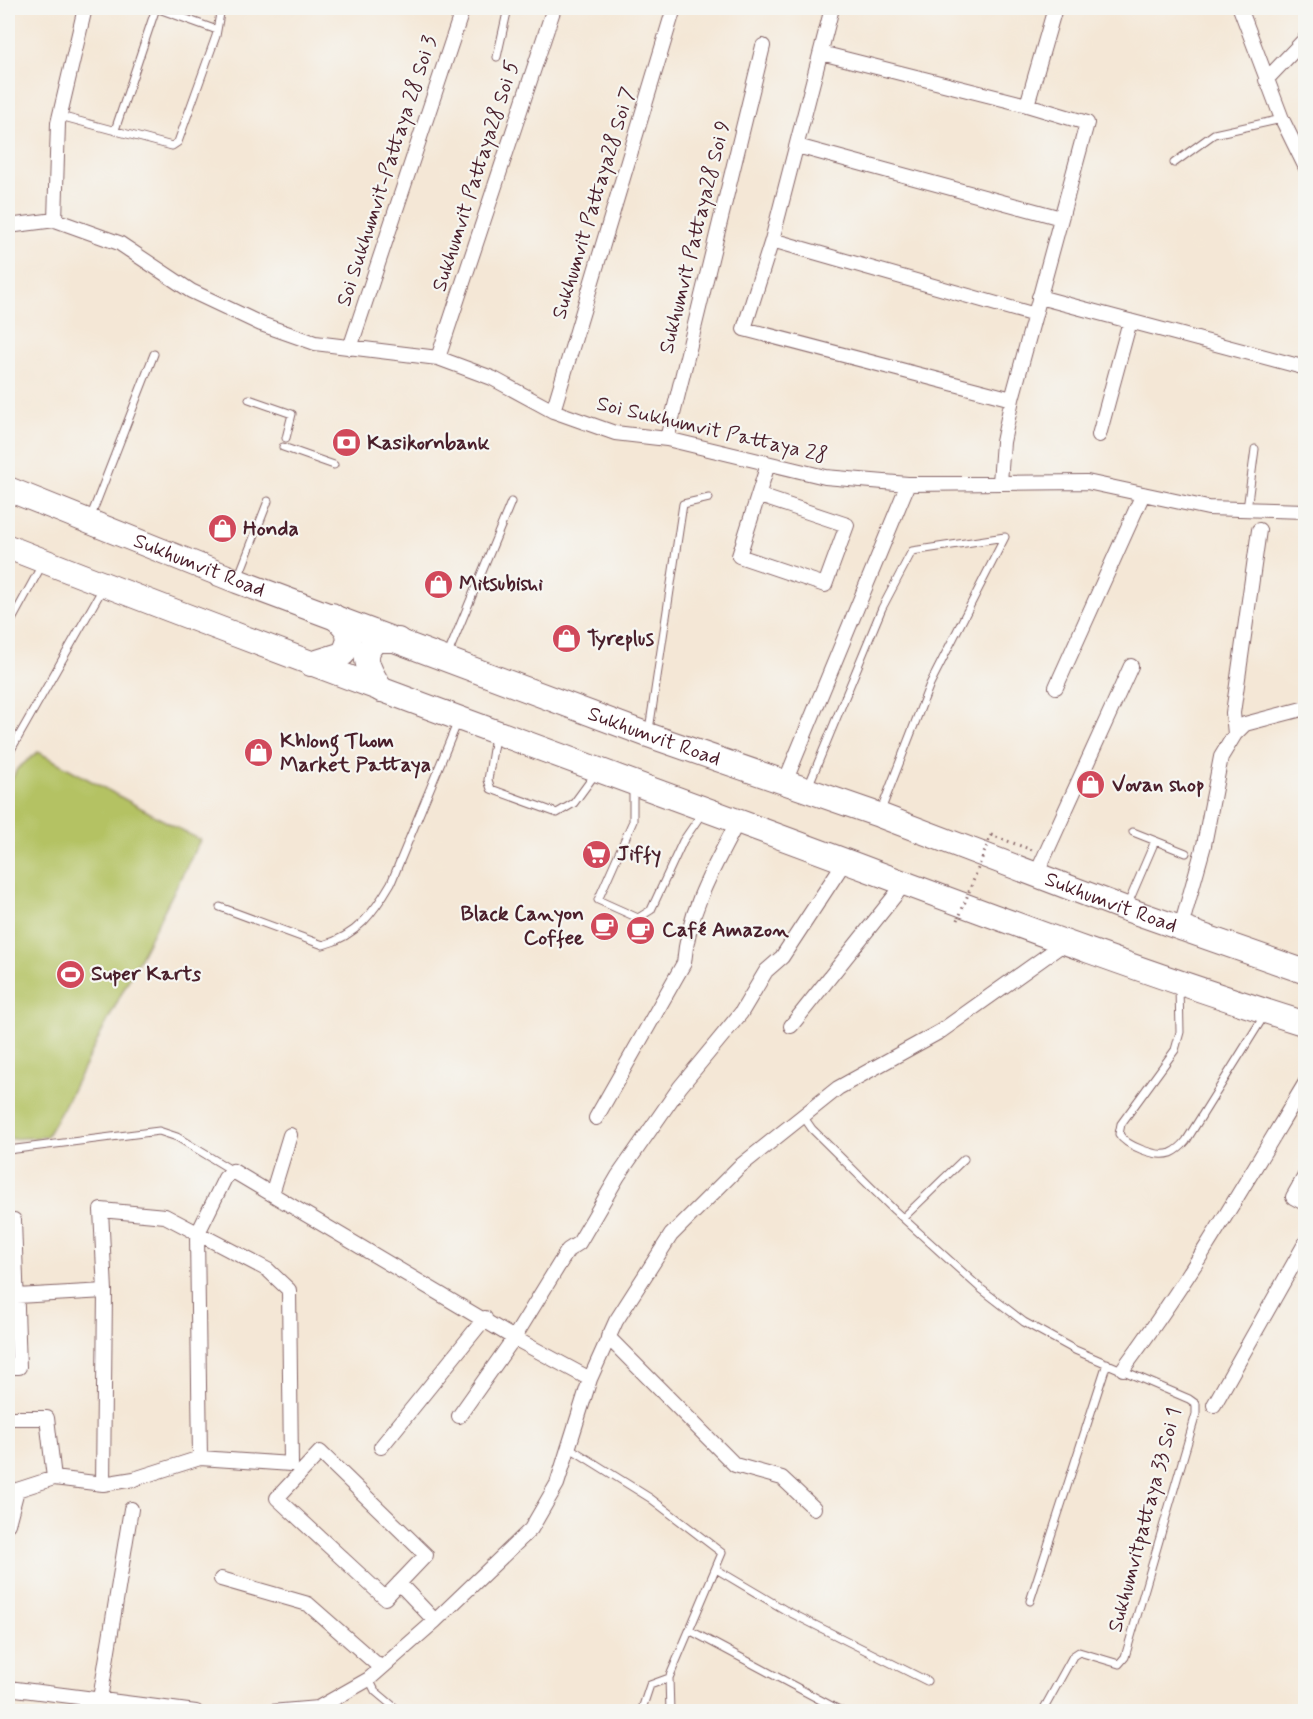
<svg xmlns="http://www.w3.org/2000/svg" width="1313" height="1719" viewBox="0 0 1313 1719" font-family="Mynerve,sans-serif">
	<rect width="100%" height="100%" fill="#f6f6f2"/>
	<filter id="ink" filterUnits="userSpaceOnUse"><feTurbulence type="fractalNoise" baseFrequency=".0167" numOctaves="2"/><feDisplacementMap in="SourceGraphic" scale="12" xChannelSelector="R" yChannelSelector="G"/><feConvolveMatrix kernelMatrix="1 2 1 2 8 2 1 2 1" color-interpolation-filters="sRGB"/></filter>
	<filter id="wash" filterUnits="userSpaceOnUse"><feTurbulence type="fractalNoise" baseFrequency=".008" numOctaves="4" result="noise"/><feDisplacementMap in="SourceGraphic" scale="24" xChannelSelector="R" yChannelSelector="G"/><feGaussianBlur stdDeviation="1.35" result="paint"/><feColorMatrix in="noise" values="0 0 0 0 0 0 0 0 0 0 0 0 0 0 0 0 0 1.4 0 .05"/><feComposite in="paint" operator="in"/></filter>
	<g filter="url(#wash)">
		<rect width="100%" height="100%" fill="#f4e7d6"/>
		<!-- green -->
		<path fill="#b4c264" stroke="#7f7048" stroke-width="1.5" d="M 38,752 L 200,840 L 63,1108 L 46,1137 L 8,1139 L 8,787 L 17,769 Z"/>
	</g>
	<g filter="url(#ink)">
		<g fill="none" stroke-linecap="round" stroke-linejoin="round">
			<defs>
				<path id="lane" d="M 156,8 L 217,30
					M 497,57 L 508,8
					M 60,116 L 172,146 L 178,142 L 216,36 L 221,8
					M 115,130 L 156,8
					M 1174,163 L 1214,134 L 1282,119
					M 249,399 L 292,414 L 286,438
					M 283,447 L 334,465
					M 1247,509 L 1255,449
					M 91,516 L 154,354
					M 238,578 L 268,501
					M 8,627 L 43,563
					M 448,654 L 511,502
					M 649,730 L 683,504 L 709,498
					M 8,734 L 14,742
					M 495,737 L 488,780 L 491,789 L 557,813 L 574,803 L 596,773
					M 8,755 L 103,588
					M 633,786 L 633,821 L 598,900 L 638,918 L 651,910 L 683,841 L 703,812
					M 808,787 L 882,608 L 912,551 L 1005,537 L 930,684 L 880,813
					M 1133,832 L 1186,853
					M 1127,906 L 1155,841
					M 220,907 L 323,945 C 357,936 374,912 391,883 L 458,721
					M 1179,987 L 1180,1032 L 1175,1050 L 1121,1124 L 1119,1134 C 1126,1146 1157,1158 1171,1153 C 1178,1150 1182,1146 1186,1141 L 1264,1016
					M 803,1116 L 812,1129 L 894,1210 L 980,1288 L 1024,1322 L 1075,1350 L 1189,1399 L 1196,1404 L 1196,1414 L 1125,1657 L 1119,1664 L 1079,1652 L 1073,1656 L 1042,1712
					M 8,1150 L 159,1131 L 177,1137 L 233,1171
					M 903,1218 L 964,1159
					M 570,1448 L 650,1498 L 722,1553 L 669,1678 L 650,1685 L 641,1712
					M 716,1569 L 785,1610 L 927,1681
					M 1030,1601 L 1107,1363
					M 691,1631 L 843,1712
					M 669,1678 L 670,1712
					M 369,1679 L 375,1691 L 400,1712"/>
				<path id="street" d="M 832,8 L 772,240 L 744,329 L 1012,399
					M 1240,8 L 1282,119 L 1306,168
					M 821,53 L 1027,105 L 1087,123 L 1012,399 L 1003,442 L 1000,482
					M 1266,80 L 1306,38
					M 1027,105 L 1055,8
					M 797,146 L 1061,218
					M 55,220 L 58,123 L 85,8
					M 8,226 L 55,220 L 119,243 L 191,291 L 261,324 L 315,343 L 438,358 L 492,378 L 553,411 L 615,433 L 667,439 L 825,477 L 908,484 L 1087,482 L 1208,508 L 1306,511
					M 772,240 L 1035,315
					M 1039,297 L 1306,368
					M 350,348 L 463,8
					M 438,358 L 554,8
					M 553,411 L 674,8
					M 1099,435 L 1130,321
					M 667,439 L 763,46
					M 760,496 L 847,525 L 825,585 L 739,556 L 768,464
					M 1056,687 L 1143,494
					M 1235,734 L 1233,713 L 1259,530
					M 785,782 L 908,484
					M 1036,875 L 1131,666
					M 1181,927 L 1204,845 L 1221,757 L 1235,734 L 1245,724 L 1306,708
					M 791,1026 L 905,883
					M 596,1118 L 684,963 C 688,911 714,867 738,821
					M 1306,1174 L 1293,1197 L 1306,1204
					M 272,1194 L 290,1135
					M 17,1296 L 105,1291
					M 608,1337 L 735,1465 L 782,1478 L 814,1508
					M 8,1367 L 19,1367 L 14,1220
					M 1123,1369 C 1191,1278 1247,1180 1306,1082
					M 1214,1405 L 1306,1242
					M 459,1416 L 514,1338 L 568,1250 L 579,1243 L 618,1176 L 680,1087 L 741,1013 L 766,971 L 782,957 L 845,861
					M 8,1418 L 47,1418 L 54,1478
					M 381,1447 L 485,1318
					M 320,1452 L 426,1555 L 385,1598 L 277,1498 Z
					M 200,1458 L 197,1235 L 225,1178 L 233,1171 L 514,1338 L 590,1379
					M 8,1524 L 17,1490 L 54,1478 L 103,1484 L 134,1479 L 200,1458 L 291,1464 L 289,1290 L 268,1270 L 165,1216 L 101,1210 L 105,1291 L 103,1484
					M 221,1579 L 308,1604 L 381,1668
					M 399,1583 L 435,1621
					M 8,1688 L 196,1712
					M 100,1699 L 131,1509
					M 271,1712 L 318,1708 L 369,1679 L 435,1621 L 531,1529 L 557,1484 L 590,1379 L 616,1321 L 671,1235 L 739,1167 L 838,1088 L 941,1031 L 1066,942"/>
				<g id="highway">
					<path id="s1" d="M 8,489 L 237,581 L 648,735 L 879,815 L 1126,909 L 1306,972"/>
					<path d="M 8,547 C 256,644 506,736 756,828 C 938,895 1120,966 1306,1024"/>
					<path d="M 311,664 L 343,654 C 354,635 348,628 332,615"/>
					<path d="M 381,690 C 371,672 357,655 377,640 L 398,640"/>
				</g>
			</defs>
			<!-- lane casing -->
			<use href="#lane" stroke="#866567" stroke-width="9"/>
			<!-- street casing -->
			<use href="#street" stroke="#866567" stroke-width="16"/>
			<!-- highway casing -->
			<use href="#highway" stroke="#866567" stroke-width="26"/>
			<!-- path -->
			<path stroke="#866567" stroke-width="3" stroke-dasharray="1.5 4.5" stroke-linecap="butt" d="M 991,835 L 1032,850"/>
			<!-- lane -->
			<use href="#lane" stroke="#fff" stroke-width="7"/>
			<!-- street -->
			<use href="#street" stroke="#fff" stroke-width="14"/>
			<!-- highway -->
			<use href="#highway" stroke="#fff" stroke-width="24"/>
			<!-- path-bridge -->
			<path stroke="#866567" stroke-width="3" stroke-dasharray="1.5 4.5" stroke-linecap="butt" d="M 958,920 L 991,835"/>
		</g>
	</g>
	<!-- icons -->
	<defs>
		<symbol id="bank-disc" viewBox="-11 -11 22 22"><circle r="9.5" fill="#d1495b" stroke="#f6f6f2"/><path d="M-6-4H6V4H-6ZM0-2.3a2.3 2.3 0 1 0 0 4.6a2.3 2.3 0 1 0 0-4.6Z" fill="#fff"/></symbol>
		<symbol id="shop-disc" viewBox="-11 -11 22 22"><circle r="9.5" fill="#d1495b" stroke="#f6f6f2"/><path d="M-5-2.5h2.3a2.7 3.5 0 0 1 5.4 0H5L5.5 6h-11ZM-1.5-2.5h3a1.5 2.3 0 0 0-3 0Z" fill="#fff"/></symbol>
		<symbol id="supermarket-disc" viewBox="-11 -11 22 22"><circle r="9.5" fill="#d1495b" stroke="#f6f6f2"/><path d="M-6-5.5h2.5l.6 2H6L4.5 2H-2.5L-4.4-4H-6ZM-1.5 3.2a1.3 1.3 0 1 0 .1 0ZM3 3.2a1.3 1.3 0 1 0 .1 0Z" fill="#fff"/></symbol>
		<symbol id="cafe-disc" viewBox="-11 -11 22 22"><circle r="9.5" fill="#d1495b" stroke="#f6f6f2"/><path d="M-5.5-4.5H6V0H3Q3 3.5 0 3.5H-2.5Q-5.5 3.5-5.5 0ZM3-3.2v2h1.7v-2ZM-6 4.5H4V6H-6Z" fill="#fff"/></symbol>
		<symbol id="stadium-disc" viewBox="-11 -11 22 22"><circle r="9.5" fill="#d1495b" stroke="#f6f6f2"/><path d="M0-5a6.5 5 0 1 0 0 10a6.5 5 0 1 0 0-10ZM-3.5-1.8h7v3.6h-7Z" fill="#fff"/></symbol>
	</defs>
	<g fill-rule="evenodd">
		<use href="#bank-disc" x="330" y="426" width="33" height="33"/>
		<use href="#shop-disc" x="206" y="512" width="33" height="33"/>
		<use href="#shop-disc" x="422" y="568" width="33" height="33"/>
		<use href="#shop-disc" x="550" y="622" width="33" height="33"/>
		<use href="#shop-disc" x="242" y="736" width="33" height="33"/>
		<use href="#shop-disc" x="1074" y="768" width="33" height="33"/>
		<use href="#supermarket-disc" x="580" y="838" width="33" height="33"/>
		<use href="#cafe-disc" x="588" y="910" width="33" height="33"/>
		<use href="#cafe-disc" x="624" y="914" width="33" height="33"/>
		<use href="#stadium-disc" x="54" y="958" width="33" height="33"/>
	</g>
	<g text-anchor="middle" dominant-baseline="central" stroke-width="4.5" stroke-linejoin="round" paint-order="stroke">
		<!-- street labels -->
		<g font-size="21" fill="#4a1f2b" stroke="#f6f6f2">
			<text transform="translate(387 171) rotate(-72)">Soi Sukhumvit-Pattaya 28 Soi 3</text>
			<text transform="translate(476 176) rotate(-72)">Sukhumvit Pattaya28 Soi 5</text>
			<text transform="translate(594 203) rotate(-73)">Sukhumvit Pattaya28 Soi 7</text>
			<text transform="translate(695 237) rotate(-76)">Sukhumvit Pattaya28 Soi 9</text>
			<text transform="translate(712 430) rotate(13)">Soi Sukhumvit Pattaya 28</text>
			<text stroke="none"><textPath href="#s1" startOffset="206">Sukhumvit Road</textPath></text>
			<text stroke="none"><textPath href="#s1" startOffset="692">Sukhumvit Road</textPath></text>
			<text stroke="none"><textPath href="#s1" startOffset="1178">Sukhumvit Road</textPath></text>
			<text transform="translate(1145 1520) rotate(-75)">Sukhumvitpattaya 33 Soi 1</text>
		</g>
		<!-- poi labels -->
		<g font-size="21" font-weight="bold" fill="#4a1f2b" stroke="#f6f6f2" text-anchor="start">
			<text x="367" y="443">Kasikornbank</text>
			<text x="243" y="529">Honda</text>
			<text x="459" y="584">Mitsubishi</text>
			<text x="587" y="639">Tyreplus</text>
			<text x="280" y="741">Khlong Thom<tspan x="280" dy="24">Market Pattaya</tspan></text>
			<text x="1112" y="785">Vovan shop</text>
			<text x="617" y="854">Jiffy</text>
			<text x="584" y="914" text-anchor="end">Black Canyon<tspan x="584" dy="24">Coffee</tspan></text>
			<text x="662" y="930">Café Amazon</text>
			<text x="91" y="974">Super Karts</text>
		</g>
	</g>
	<!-- margin -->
	<rect width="1313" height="1719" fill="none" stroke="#f6f6f2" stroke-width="30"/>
</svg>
